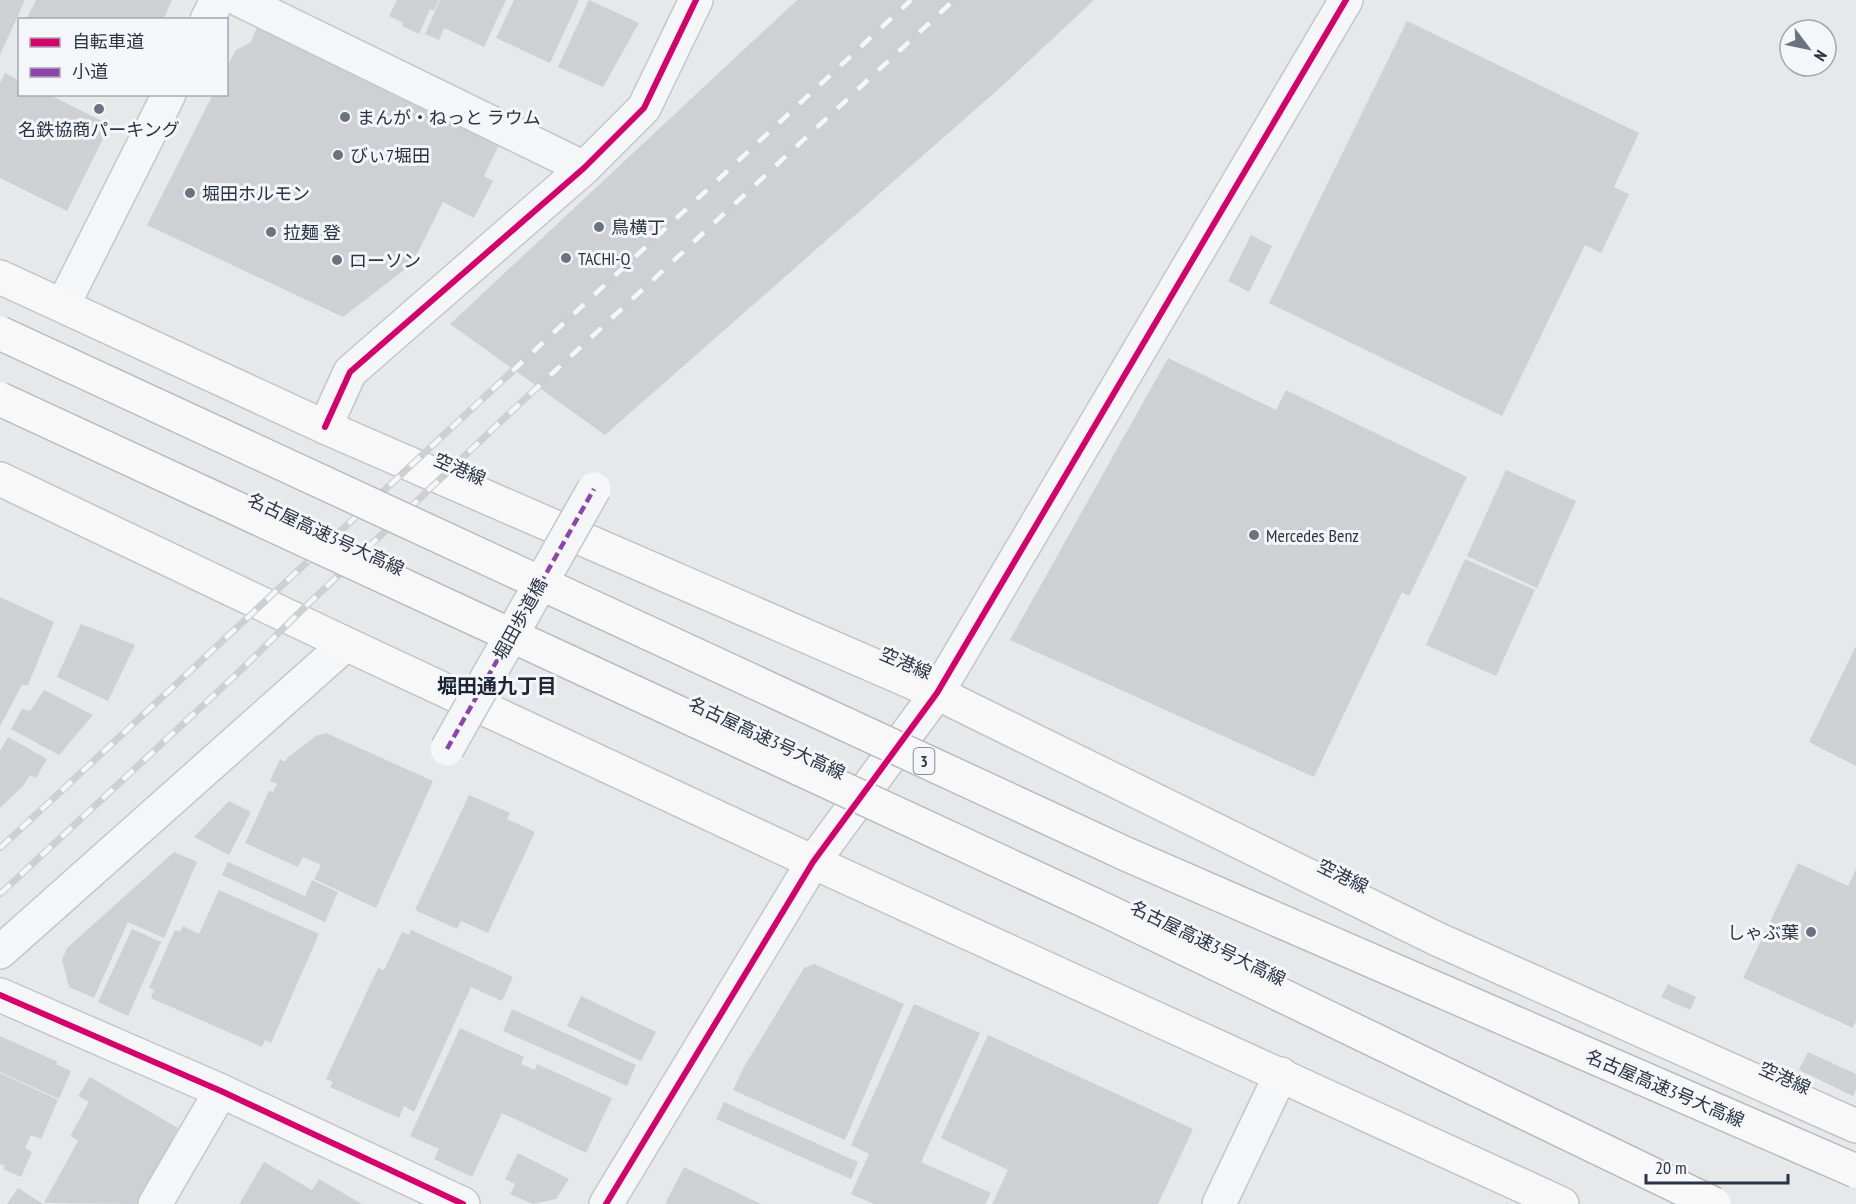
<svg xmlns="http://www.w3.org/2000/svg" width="1856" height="1204" viewBox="0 0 1856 1204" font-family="'PT Sans Narrow','Noto Sans JP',sans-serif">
	<rect width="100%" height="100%" fill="#e6e8ea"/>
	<!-- building -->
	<path fill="#ced0d3" d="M 0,0 L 25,0 L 0,55 Z
		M 36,0 L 172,0 L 163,20 L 26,20 Z
		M 397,0 L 439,0 L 434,11 L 430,9 L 419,34 L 402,26 L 403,23 L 389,16 Z
		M 440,0 L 506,0 L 484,47 L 444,28 L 439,40 L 425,34 Z
		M 514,0 L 579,0 L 550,63 L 496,38 Z
		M 589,0 L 639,23 L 603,87 L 558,67 Z
		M 797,0 L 1094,0 L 1002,86 L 605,435 L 450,324 Z
		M 1407,21 L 1639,133 L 1614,187 L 1629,194 L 1601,253 L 1585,245 L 1502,416 L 1269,303 Z
		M 258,25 L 504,134 L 484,176 L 493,181 L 474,218 L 443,202 L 412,264 L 343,317 L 147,225 L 213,94 L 226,94 L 226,68 L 236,50 L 251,42 Z
		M 5,73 L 20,81 L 20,94 L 48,94 L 110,125 L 67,211 L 0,178 L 0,83 Z
		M 1251,235 L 1272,246 L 1249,292 L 1228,281 Z
		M 1168,358 L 1276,410 L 1286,390 L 1467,477 L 1409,596 L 1402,592 L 1314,777 L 1010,640 Z
		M 1506,470 L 1576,501 L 1537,588 L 1467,556 Z
		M 1465,559 L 1535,590 L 1496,676 L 1426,645 Z
		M 0,597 L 54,622 L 28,685 L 22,685 L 0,726 Z
		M 81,624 L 135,645 L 108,701 L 57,677 Z
		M 1856,646 L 1856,766 L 1809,742 Z
		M 44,690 L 93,715 L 59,755 L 11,729 L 22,709 L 30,711 Z
		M 326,733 L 433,781 L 376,908 L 314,879 L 321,865 L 303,857 L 298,867 L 245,843 L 269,791 L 273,792 L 277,784 L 270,781 L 280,759 L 285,762 L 287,758 L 316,736 Z
		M 8,737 L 47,759 L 36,778 L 30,775 L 23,786 L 0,808 L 0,751 Z
		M 469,795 L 510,813 L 507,819 L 535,832 L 488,933 L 461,921 L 457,929 L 415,910 Z
		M 229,801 L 251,812 L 229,855 L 194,837 Z
		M 174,852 L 197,862 L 164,938 L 128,922 L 94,998 L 69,987 L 62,960 L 67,948 Z
		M 228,862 L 305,896 L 312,880 L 338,892 L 325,922 L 222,875 Z
		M 1798,863 L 1848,886 L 1856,869 L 1856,1021 L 1853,1028 L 1743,978 Z
		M 219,890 L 319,934 L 271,1043 L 265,1040 L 262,1047 L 151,998 L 154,990 L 149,988 L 175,930 L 180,932 L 183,926 L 199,934 Z
		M 132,929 L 161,942 L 128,1016 L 98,1002 Z
		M 411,930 L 513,977 L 502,1001 L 471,987 L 414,1112 L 404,1106 L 399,1118 L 330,1087 L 333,1082 L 326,1079 L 378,968 L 384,970 L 402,932 L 409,935 Z
		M 814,964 L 904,1004 L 845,1140 L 733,1090 L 744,1067 L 804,968 Z
		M 1668,984 L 1696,997 L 1690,1010 L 1661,997 Z
		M 581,996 L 656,1032 L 641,1061 L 567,1026 Z
		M 914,1004 L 980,1033 L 921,1162 L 991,1193 L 985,1204 L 874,1204 L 851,1194 L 869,1154 L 851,1145 Z
		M 512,1009 L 636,1065 L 627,1086 L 503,1031 Z
		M 460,1028 L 524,1057 L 521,1064 L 535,1070 L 537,1064 L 612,1098 L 586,1153 L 502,1113 L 472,1177 L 434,1159 L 439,1149 L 410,1136 Z
		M 988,1035 L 1193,1129 L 1158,1204 L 992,1204 L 1008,1170 L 941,1138 Z
		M 0,1036 L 58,1062 L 56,1064 L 71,1071 L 59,1099 L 0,1072 Z
		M 1808,1052 L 1856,1074 L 1856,1089 L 1853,1096 L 1799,1070 Z
		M 0,1073 L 58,1100 L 41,1139 L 31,1135 L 25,1148 L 32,1152 L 21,1177 L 3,1169 L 5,1166 L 0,1164 Z
		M 90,1077 L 178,1128 L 137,1204 L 44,1203 L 78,1141 L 70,1136 L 89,1102 L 78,1096 Z
		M 724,1102 L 858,1162 L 851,1179 L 716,1119 Z
		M 518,1153 L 569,1179 L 556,1199 L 533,1204 L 510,1194 L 515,1184 L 505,1179 Z
		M 264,1162 L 312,1190 L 319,1179 L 362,1204 L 239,1204 Z
		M 684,1167 L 761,1204 L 665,1204 Z
		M 18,1188 L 43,1204 L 7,1204 Z"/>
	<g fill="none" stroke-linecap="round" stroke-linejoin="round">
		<defs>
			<path id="minor" d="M 240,0 L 584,168
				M 207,20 L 217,0
				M 63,305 L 169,94
				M 325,427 L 350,372 L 584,168 L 644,108 L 696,0
				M 0,952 L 346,644
				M 0,995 L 221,1091 L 463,1204
				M 155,1204 L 221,1091
				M 606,1204 L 813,862 L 937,693 L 1346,0
				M 1219,1204 L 1281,1074"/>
			<path id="major" d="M 0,277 L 325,427 L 937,693 L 1437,939 L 1856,1126
				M 0,479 L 346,644 L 813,862 L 1562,1204"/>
		</defs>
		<!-- minor casing -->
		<use href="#minor" stroke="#c4c6c8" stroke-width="36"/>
		<!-- major casing -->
		<use href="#major" stroke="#c2c5c8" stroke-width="36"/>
		<!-- minor -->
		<use href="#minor" stroke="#f5f6f7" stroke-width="33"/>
		<!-- major -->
		<use href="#major" stroke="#f8f8f8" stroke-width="33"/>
		<defs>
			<path id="rail" d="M 0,848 L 911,0
				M 0,894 L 241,670 L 304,608 L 514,409 L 954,0"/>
		</defs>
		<!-- rail casing -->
		<use href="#rail" stroke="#cecfd2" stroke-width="7"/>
		<!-- rail -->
		<use href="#rail" stroke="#f4f6f9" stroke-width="4.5" stroke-dasharray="14" stroke-linecap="butt"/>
		<defs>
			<path id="minor-bridge" d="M 447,749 L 594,489"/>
			<path id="highway-bridge" d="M 0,333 L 1126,854 L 1856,1171
				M 0,399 L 1105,910 L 1714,1204"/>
		</defs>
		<!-- minor-bridge casing -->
		<use href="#minor-bridge" stroke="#c4c6c8" stroke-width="36" stroke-linecap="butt"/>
		<!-- highway-bridge casing -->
		<use href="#highway-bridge" stroke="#b8bbbf" stroke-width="36" stroke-linecap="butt"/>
		<!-- minor-bridge -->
		<use href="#minor-bridge" stroke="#f5f6f7" stroke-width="33"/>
		<!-- highway-bridge -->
		<use href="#highway-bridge" stroke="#f8f8f8" stroke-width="33"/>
		<!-- quiet -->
		<path stroke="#8e44ad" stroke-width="4.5" stroke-dasharray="9 4.5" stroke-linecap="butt" d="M 447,749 L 594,489"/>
		<defs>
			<path id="cycleway" d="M 325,427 L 350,372 L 584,168 L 644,108 L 696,0
				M 0,995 L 221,1091 L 463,1204
				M 606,1204 L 813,862 L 937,693 L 1346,0"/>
		</defs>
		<!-- cycleway casing -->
		<use href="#cycleway" stroke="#f4f6f9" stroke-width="10"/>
		<!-- cycleway -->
		<use href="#cycleway" stroke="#d6006c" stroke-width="6"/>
	</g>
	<!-- markers -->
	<g fill="#6c737f" stroke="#f4f6f9" stroke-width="2">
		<circle cx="99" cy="109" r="6"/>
		<circle cx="345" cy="117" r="6"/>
		<circle cx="338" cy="155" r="6"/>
		<circle cx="190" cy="193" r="6"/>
		<circle cx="599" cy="227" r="6"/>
		<circle cx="271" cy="232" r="6"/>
		<circle cx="566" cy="258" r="6"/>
		<circle cx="337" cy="260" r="6"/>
		<circle cx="1254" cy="535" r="6"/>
		<circle cx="1811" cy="932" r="6"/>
	</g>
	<g text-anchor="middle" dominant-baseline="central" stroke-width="6" stroke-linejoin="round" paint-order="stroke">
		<!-- shield labels -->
		<rect fill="#f4f6f9" stroke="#676e7b" stroke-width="1.5" x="913.5" y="748" width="21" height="26" rx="4.5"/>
		<g font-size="16" font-weight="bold" fill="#2b3445">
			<text x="924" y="761">3</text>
		</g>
		<!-- poi labels -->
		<g font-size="18" fill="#2b3445" stroke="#f4f6f9" text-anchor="start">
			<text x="357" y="117">まんが・ねっと ラウム</text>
			<text x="99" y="129" text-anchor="middle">名鉄協商パーキング</text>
			<text x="350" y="155">びぃ7堀田</text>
			<text x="202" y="193">堀田ホルモン</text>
			<text x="611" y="227">鳥横丁</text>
			<text x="283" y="232">拉麺 登</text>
			<text x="578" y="258">TACHI-Q</text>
			<text x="349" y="260">ローソン</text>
			<text x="1266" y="535">Mercedes Benz</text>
			<text x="1799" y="932" text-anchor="end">しゃぶ葉</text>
		</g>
		<!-- street labels -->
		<g font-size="18" fill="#2b3445" stroke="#f4f6f9">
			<text transform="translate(460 469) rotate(23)">空港線</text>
			<text transform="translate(326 534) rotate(25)">名古屋高速3号大高線</text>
			<text transform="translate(520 619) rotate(-61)">堀田歩道橋</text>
			<text transform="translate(906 663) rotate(23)">空港線</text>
			<text transform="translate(767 738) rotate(25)">名古屋高速3号大高線</text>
			<text transform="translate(1343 876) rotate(26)">空港線</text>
			<text transform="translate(1208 943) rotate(26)">名古屋高速3号大高線</text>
			<text transform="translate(1785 1078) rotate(24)">空港線</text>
			<text transform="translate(1665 1088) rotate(23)">名古屋高速3号大高線</text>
		</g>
		<!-- neighbourhood labels -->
		<g font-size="20" font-weight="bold" fill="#1d2536" stroke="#f4f6f9">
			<text x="497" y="686">堀田通九丁目</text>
		</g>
	</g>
	<!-- legend -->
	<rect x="18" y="18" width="210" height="78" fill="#f4f6f9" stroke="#a4a8b1" stroke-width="1.5"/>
	<rect x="30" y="38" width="30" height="9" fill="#d6006c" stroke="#a4a8b1" stroke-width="1.5"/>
	<text x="72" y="48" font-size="18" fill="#2b3445">自転車道</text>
	<rect x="30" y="68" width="30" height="9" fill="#8e44ad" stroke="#a4a8b1" stroke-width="1.5"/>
	<text x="72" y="78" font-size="18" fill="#2b3445">小道</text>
	<!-- north arrow -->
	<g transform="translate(1808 48) rotate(122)"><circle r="28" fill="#f4f6f9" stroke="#a4a8b1" stroke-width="1.5"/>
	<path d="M0-4.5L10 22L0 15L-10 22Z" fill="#6c737f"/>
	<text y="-9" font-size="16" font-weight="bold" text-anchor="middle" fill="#2b3445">N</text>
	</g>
	<!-- scale -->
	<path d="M1646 1174v9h142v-9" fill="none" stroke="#2b3445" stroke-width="3"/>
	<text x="1655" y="1174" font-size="18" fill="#2b3445" stroke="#f4f6f9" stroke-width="4.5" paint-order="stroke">20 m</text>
</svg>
